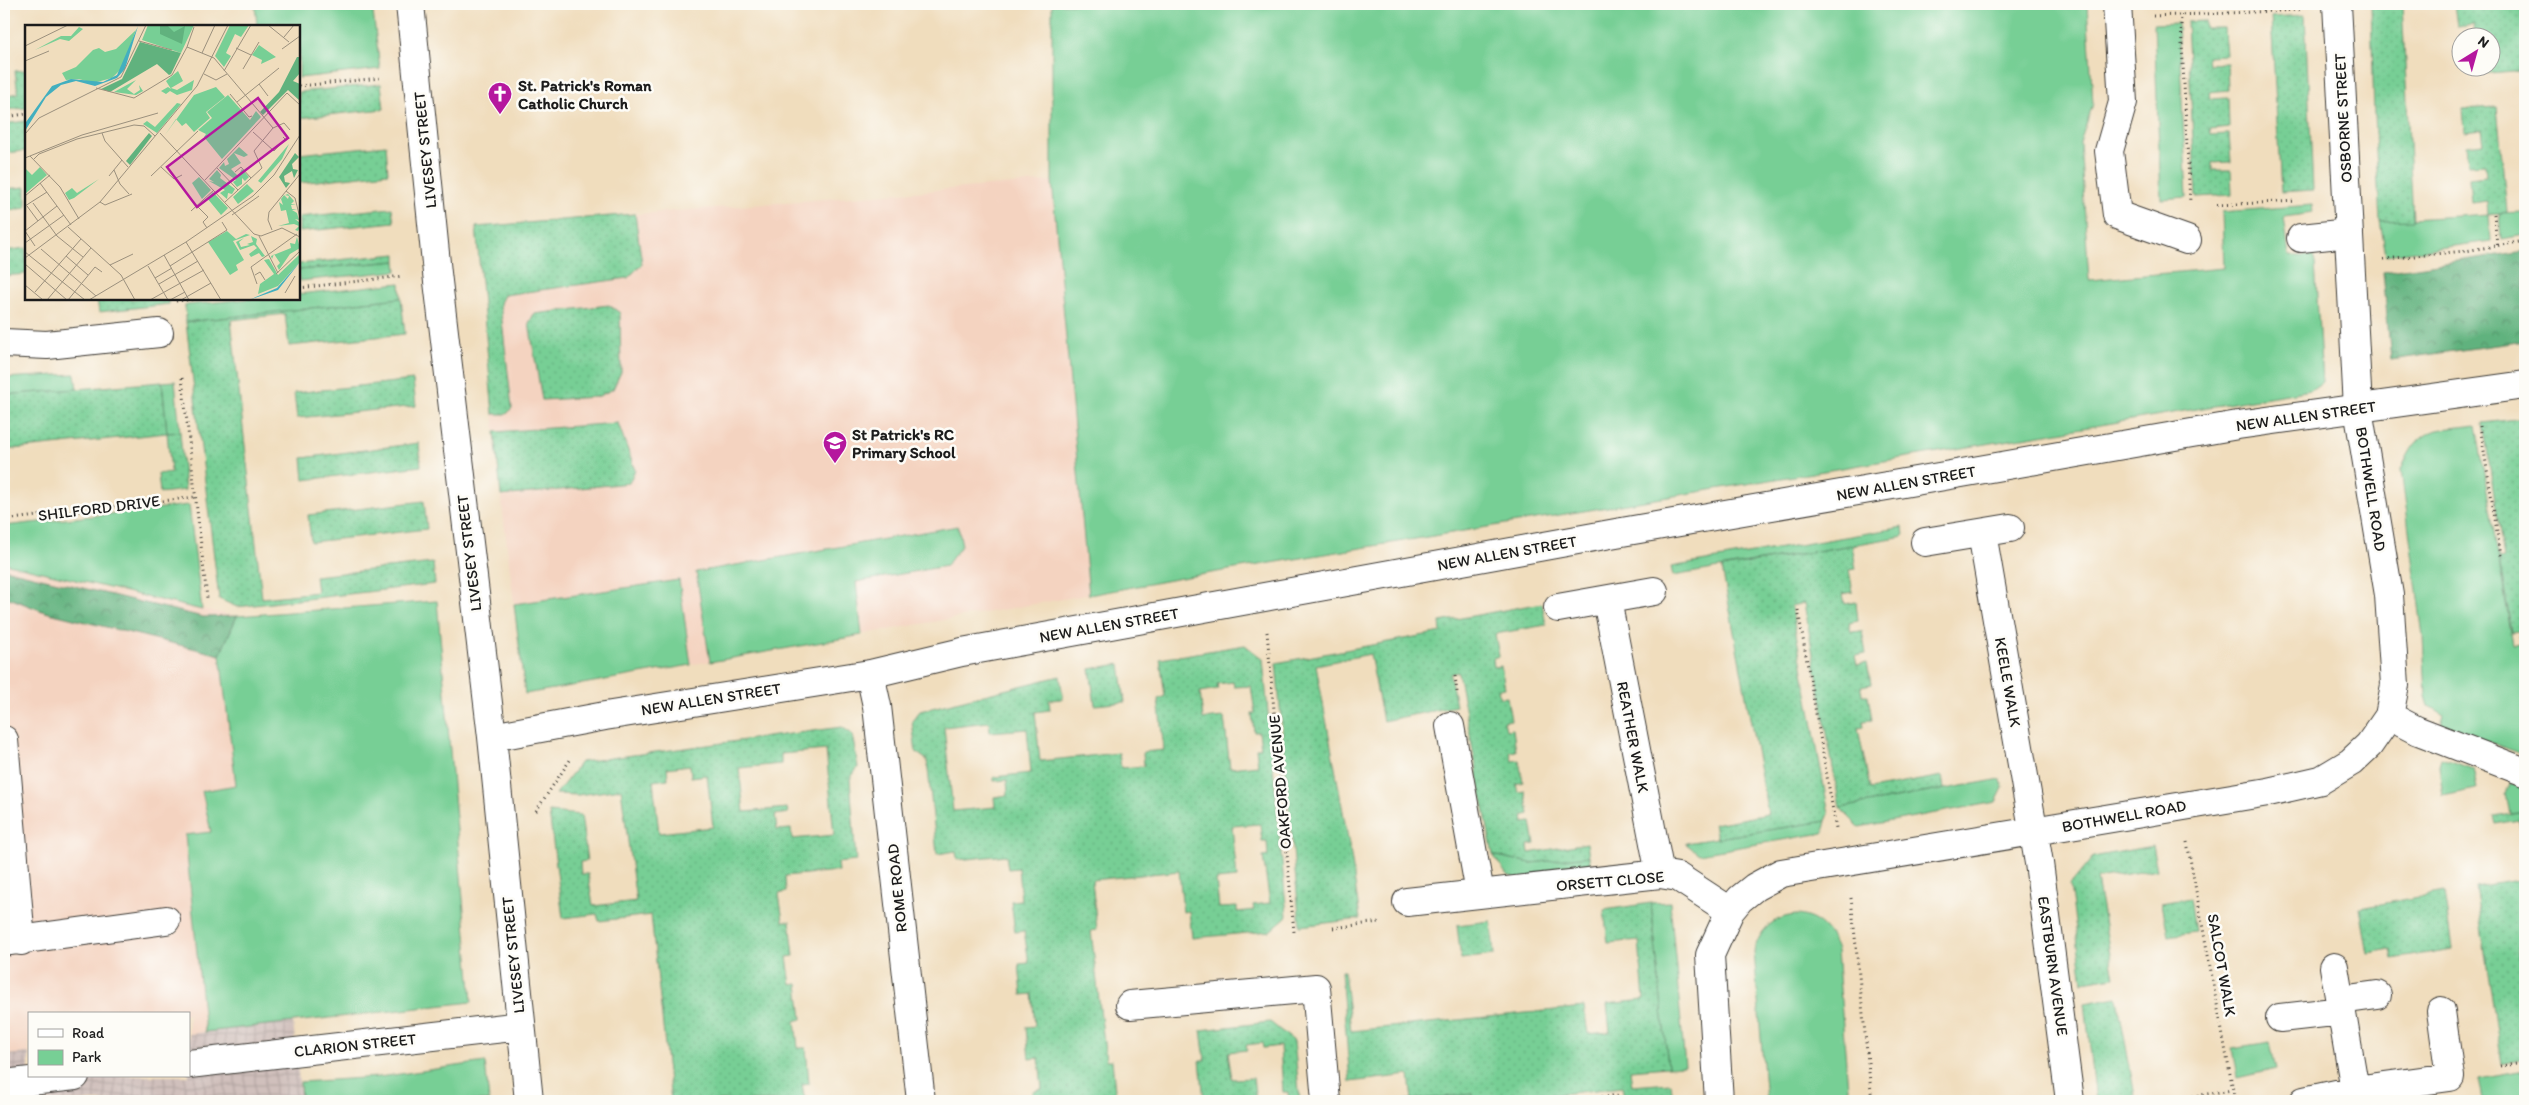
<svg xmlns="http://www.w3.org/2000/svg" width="2529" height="1105" viewBox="0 0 2529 1105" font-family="Itim,sans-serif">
	<defs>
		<pattern id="industrial-grid" width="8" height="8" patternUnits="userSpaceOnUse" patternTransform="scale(1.25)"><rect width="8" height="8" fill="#d0c0bc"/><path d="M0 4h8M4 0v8" fill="none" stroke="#b2a4a1"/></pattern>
		<pattern id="forest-crowns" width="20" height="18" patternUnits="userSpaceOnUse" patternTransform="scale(1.25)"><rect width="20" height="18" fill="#61b27e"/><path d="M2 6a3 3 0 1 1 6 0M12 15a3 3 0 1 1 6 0" fill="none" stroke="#4f9066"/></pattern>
		<pattern id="garden-dots" width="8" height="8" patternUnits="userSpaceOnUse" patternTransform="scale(1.25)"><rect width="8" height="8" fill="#77cf95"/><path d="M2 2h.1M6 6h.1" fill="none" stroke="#66b180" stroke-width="1.8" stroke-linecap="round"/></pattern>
	</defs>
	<rect width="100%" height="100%" fill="#fdfcf7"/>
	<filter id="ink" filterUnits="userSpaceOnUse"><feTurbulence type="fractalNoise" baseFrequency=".02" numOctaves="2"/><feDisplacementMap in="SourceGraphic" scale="10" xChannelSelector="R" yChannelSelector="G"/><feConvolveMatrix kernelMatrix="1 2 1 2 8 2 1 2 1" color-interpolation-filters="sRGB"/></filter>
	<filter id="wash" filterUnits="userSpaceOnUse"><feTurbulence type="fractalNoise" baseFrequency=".0096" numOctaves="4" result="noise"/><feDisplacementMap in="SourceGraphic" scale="20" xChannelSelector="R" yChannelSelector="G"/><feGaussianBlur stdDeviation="1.12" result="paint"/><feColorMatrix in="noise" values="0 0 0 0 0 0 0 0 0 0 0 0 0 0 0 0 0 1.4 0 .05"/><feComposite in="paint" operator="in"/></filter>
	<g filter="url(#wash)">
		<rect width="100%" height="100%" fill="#f0ddbd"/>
		<!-- built -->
		<path fill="#f4d3c0" d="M 1052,181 L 1073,424 L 1187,577 L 525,694 L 501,496 L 476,227 Z
			M 4,563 L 115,591 L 241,617 L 438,616 L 472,1002 L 189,1034 L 189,1014 L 29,1014 L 29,1053 L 4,1055 Z"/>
		<!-- industrial -->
		<path fill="url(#industrial-grid)" d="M 293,1022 L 301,1101 L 4,1101 L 4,1055 L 29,1053 L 29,1076 L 189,1076 L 189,1034 Z"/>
		<!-- green -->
		<path fill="#77cf95" stroke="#4a7658" d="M 255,4 L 372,4 L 380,69 L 299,78 L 299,26 L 257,26 Z
			M 1052,4 L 2087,4 L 2093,104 L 2080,142 L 2089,280 L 2224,268 L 2222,212 L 2312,205 L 2313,213 L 2284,217 L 2289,256 L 2313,256 L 2315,263 L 2322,382 L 2311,390 L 1187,577 L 1089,595 L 1052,181 Z
			M 2178,23 L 2187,197 L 2161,199 L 2154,24 Z
			M 2525,212 L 2525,235 L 2501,239 L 2499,213 Z
			M 2489,214 L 2491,241 L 2386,255 L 2380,221 Z
			M 396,261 L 397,271 L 299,281 L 299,270 Z
			M 400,283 L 401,298 L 186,322 L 185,305 L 247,299 L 299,299 L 299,294 Z
			M 75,374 L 77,389 L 4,395 L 4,378 Z
			M 175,381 L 180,432 L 167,433 L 162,382 Z
			M 2476,425 L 2513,645 L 2525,644 L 2525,755 L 2441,725 L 2444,715 L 2429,706 L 2426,696 L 2423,636 L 2401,470 C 2420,425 2432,431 2476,425 Z
			M 189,505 L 202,610 L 4,563 L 4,526 Z
			M 958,526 L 962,545 L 946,566 L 856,582 L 862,635 L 710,662 L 696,572 Z
			M 1903,527 L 1904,536 L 1673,576 L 1671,567 Z
			M 679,580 L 691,665 L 525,694 L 514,604 Z
			M 437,601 L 472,1002 L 205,1032 L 185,835 L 211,832 L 202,791 L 236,785 L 220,655 L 237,616 Z
			M 2441,758 L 2473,769 L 2477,789 L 2443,796 L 2439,766 Z
			M 2001,779 L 2003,788 L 1996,802 L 1859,827 L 1840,808 Z
			M 2510,783 L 2525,787 L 2525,811 L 2510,813 L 2506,794 Z
			M 1826,821 L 1823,833 L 1699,854 L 1685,843 Z
			M 1493,855 L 1531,863 L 1589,856 L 1591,869 L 1517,879 L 1507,875 Z
			M 1670,902 L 1685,1066 L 1668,1067 L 1651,903 Z
			M 1798,915 C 1819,918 1831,931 1837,951 L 1849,1101 L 1766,1101 L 1754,951 C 1760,929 1774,916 1798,915 Z
			M 2270,1042 L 2276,1069 L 2237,1078 L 2232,1048 Z
			M 485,1062 L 489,1101 L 301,1101 L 300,1082 L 379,1077 Z
			M 2525,1071 L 2525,1101 L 2483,1101 L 2479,1079 Z
			M 1474,1094 L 1474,1101 L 1398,1101 Z"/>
		<!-- forest -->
		<path fill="url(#forest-crowns)" stroke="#3e674d" d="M 2525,251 L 2525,341 L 2391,360 L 2383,272 Z
			M 4,569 L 203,617 L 237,616 L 220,655 L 45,612 L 4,596 Z"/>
		<!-- garden -->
		<path fill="url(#garden-dots)" stroke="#4a7658" fill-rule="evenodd" d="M 2371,4 L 2402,4 L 2413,220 L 2380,221 L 2374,116 Z
			M 2454,4 L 2525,4 L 2525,70 L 2477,74 L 2477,68 L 2492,68 L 2492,38 L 2469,37 L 2475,37 L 2474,24 L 2457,26 Z
			M 2305,15 L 2313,190 L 2281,192 L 2271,17 Z
			M 2205,21 L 2205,28 L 2224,28 L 2226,55 L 2207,56 L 2208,64 L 2227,63 L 2228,90 L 2209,92 L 2210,99 L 2228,98 L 2229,127 L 2210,129 L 2211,135 L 2229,134 L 2231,162 L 2212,163 L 2212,170 L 2231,170 L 2232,195 L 2196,197 L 2187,22 Z
			M 26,70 L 26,108 L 4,110 L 4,96 L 18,93 L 15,71 Z
			M 381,84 L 384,109 L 299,118 L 299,92 Z
			M 2497,107 L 2507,212 L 2489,214 L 2488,201 L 2471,203 L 2469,178 L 2486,176 L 2485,164 L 2468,165 L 2466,145 L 2484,143 L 2482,130 L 2465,132 L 2463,109 Z
			M 26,121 L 26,151 L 4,153 L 4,124 Z
			M 386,145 L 388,173 L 299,183 L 299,154 Z
			M 26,187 L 26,208 L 4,211 L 4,189 Z
			M 392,208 L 394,222 L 299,232 L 299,217 Z
			M 635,214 L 642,264 L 628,278 L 504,295 L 500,303 L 512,408 L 507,414 L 493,414 L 476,227 Z
			M 26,248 L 26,274 L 4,276 L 4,251 Z
			M 396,254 L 396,261 L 299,270 L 299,264 Z
			M 401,298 L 405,334 L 289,346 L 285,314 L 231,320 L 262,598 L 317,592 L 315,576 L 433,563 L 435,584 L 237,607 L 219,599 L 186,322 Z
			M 97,299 L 168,299 L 169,304 L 99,312 Z
			M 609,305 L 620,313 L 621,372 L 613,389 L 597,397 L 542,400 L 529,323 L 534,314 Z
			M 413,380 L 416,406 L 297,418 L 294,393 Z
			M 162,382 L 167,433 L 180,432 L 185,490 L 160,493 L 158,474 L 171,472 L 167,433 L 4,450 L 4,395 Z
			M 2525,418 L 2525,631 L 2512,633 L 2499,559 L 2504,558 L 2483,423 Z
			M 618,423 L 635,470 L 629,483 L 501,496 L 495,432 Z
			M 419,443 L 421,466 L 304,480 L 302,458 Z
			M 424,501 L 427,529 L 311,542 L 308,515 Z
			M 1852,545 L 1856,569 L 1849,570 L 1853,592 L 1843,594 L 1845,604 L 1856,602 L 1858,621 L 1849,623 L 1851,632 L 1862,631 L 1866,654 L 1855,656 L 1857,665 L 1867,663 L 1871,684 L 1861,686 L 1862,695 L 1868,695 L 1872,720 L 1863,721 L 1864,727 L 1858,728 L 1870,789 L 1942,776 L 1944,789 L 1840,808 L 1804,603 L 1791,606 L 1829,814 L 1826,821 L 1717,838 L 1714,824 L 1768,814 L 1722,568 Z
			M 1542,603 L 1546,625 L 1495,634 L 1499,656 L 1493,658 L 1494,667 L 1501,666 L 1505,688 L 1498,689 L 1500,698 L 1507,697 L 1511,720 L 1504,721 L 1506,730 L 1513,729 L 1516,751 L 1510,752 L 1512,761 L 1519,760 L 1523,782 L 1516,784 L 1518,792 L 1525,791 L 1529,814 L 1523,816 L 1524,823 L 1531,822 L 1535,844 L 1528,845 L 1529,853 L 1587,843 L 1589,856 L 1531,863 L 1493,855 L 1458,672 L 1450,674 L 1456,706 L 1383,721 L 1370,654 L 1316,665 L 1351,855 L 1360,919 L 1300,926 L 1276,663 L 1441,632 L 1440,622 Z
			M 1245,645 L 1263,659 L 1287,916 L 1270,931 L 1192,938 L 1189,911 L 1183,912 L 1179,871 L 1092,880 L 1097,930 L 1091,931 L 1106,1060 L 1112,1060 L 1116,1101 L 1034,1101 L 1033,1091 L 1042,1089 L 1039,1058 L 1029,1059 L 1026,1027 L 1035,1026 L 1032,994 L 1022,995 L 1019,964 L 1029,963 L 1024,931 L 1015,932 L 1011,901 L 1021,900 L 1018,868 L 1008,869 L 1006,855 L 957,860 L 956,851 L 937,854 L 927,760 L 916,752 L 912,721 L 920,711 L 1060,676 L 1063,699 L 1049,700 L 1050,710 L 1035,712 L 1040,761 L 1119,753 L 1121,768 L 1144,766 L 1143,752 L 1164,750 L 1158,699 L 1165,696 L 1160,659 ZM 1233,682 L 1234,687 L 1251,686 L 1255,713 L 1252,714 L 1254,732 L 1259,732 L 1261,748 L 1256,748 L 1258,765 L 1230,768 L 1224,717 L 1203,719 L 1200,692 L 1218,689 L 1217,684 ZM 989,722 L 990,732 L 1027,729 L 1031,773 L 994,777 L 994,781 L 1007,780 L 1008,795 L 994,797 L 995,807 L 953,811 L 944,727 ZM 1260,824 L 1262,841 L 1267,841 L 1268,856 L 1263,857 L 1270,903 L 1253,905 L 1254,910 L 1237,912 L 1237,907 L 1219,908 L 1216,880 L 1237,878 L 1232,826 Z
			M 1120,664 L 1125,702 L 1095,705 L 1090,669 Z
			M 842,727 L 852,734 L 858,767 L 850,779 L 856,861 L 837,863 L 838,871 L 785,876 L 786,892 L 779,894 L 783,921 L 790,921 L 794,956 L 787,957 L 791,985 L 798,984 L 802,1019 L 795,1021 L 798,1048 L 806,1048 L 809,1083 L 802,1084 L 805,1101 L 671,1101 L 651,915 L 599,921 L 597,914 L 563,918 L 549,812 L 581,815 L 587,861 L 580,862 L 581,874 L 588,874 L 593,906 L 636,901 L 621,789 L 578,795 L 556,794 L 581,762 ZM 826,750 L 834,835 L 792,839 L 791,829 L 777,830 L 775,815 L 788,813 L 787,808 L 744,812 L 739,768 L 781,764 L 781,754 ZM 690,765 L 691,777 L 707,775 L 713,827 L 659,833 L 653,781 L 668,779 L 667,768 Z
			M 2525,811 L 2525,825 L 2522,826 L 2525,854 L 2519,820 L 2495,824 L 2493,816 Z
			M 2152,846 L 2157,869 L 2097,879 L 2114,977 L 2083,982 L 2070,885 L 2093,857 Z
			M 2525,879 L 2525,945 L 2517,947 L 2525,993 L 2525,1059 L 2502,1064 L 2475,887 Z
			M 2444,892 L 2452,949 L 2393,959 L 2391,949 L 2368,953 L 2360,908 Z
			M 2190,898 L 2195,932 L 2168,936 L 2162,903 Z
			M 1651,903 L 1668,1067 L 1630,1070 L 1632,1086 L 1671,1083 L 1673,1101 L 1625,1101 L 1622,1087 L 1500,1101 L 1474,1101 L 1473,1094 L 1412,1100 L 1409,1075 L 1350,1082 L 1341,971 L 1344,971 L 1351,1031 L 1584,1007 L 1588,1034 L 1610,1032 L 1607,1004 L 1644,1000 L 1639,940 L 1608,943 L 1604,910 Z
			M 1491,921 L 1494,955 L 1461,959 L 1457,925 Z
			M 2117,997 L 2135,1096 L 2096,1101 L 2085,1003 Z
			M 1270,1022 L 1294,1041 L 1300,1101 L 1289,1101 L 1288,1092 L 1283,1092 L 1280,1046 L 1263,1048 L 1262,1043 L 1246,1045 L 1247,1050 L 1228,1052 L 1232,1079 L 1253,1078 L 1256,1101 L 1198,1101 L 1204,1100 L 1200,1060 L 1205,1060 L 1201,1030 Z"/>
	</g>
	<g filter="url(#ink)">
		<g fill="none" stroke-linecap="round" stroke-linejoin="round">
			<defs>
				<path id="minor" d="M 410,4 L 437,273 L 492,737 L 529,1101
					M 2117,4 L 2123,102 L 2109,151 L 2117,215 L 2187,240
					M 2301,238 L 2349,233
					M 4,343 L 47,345 L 159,333
					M 1982,533 L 2039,863 L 2070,1101
					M 1925,542 L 2010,528
					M 1607,600 L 1660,874
					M 1558,608 L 1654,591
					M 870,674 L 877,706 L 921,1101
					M 2389,716 L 2416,730 L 2525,772
					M 1450,726 L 1480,893
					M 492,737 L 605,716 L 870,674 L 962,652 L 1616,533 L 2238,425 L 2525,385
					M 4,740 L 21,941
					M 1407,902 L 1660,874 L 1678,877 L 1730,911
					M 4,942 L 166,920
					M 2334,967 L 2355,1090
					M 2341,1000 L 2377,995
					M 1130,1005 L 1316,988 L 1326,1101
					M 2280,1018 L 2342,1011
					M 189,1064 L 521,1026
					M 4,1084 L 75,1076
					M 1719,1101 L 1710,955 L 1730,911 L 1740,899 L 1755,887 L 1781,873 L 2268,792 L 2321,780 L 2351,762 L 2369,745 L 2389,716 L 2395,685 L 2389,595 L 2358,409 L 2337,4
					M 2304,1101 L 2355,1090 L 2450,1077 L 2441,1011"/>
			</defs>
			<!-- minor casing -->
			<use href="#minor" stroke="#3c3934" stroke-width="30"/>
			<!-- path -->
			<path stroke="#3c3934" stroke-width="3" stroke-dasharray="1 4" stroke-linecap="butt" d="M 2180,4 L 2190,203
				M 2153,16 L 2302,10
				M 299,86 L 381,78
				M 4,117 L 26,114
				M 2217,205 L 2296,201
				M 2494,214 L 2497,245
				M 2384,259 L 2465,251 L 2525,241
				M 299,288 L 403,276
				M 176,301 L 196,299
				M 182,378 L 207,598
				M 2480,426 L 2501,556
				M 4,520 L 195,497
				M 1798,610 L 1836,828
				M 1267,632 L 1294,932
				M 2521,638 L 2525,637
				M 1455,676 L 1457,692
				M 536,811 L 570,760
				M 2187,842 L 2235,1101
				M 1851,898 L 1872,1101
				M 1333,928 L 1379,922
				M 2500,1066 L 2525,1063
				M 1562,1101 L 1620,1095
				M 2163,1101 L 2232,1090"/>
			<!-- minor -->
			<use href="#minor" stroke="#fff" stroke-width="28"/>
		</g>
	</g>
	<!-- icons -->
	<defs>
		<symbol id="church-pin" viewBox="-11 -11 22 30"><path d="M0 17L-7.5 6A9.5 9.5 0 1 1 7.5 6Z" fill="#b5179e" stroke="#fdfcf7"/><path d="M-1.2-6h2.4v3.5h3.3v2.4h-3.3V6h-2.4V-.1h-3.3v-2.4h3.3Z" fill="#fff"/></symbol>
		<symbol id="school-pin" viewBox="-11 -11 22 30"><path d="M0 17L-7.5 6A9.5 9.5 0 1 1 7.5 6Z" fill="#b5179e" stroke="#fdfcf7"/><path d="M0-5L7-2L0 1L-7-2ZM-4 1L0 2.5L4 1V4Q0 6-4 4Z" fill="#fff"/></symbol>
	</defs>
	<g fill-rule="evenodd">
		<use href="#church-pin" x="486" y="80" width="28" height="38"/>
		<use href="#school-pin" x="821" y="429" width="28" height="38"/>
	</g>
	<g text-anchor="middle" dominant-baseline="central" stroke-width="5" stroke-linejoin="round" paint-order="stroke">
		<!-- poi labels -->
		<g font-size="16" font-weight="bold" fill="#1c1c1c" stroke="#fdfcf7" text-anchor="start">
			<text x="518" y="85">St. Patrick's Roman<tspan x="518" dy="18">Catholic Church</tspan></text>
			<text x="852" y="434">St Patrick's RC<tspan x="852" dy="18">Primary School</tspan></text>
		</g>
		<!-- street labels -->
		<g font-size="16" fill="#1c1c1c" stroke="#fdfcf7">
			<text transform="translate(2343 118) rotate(-93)">OSBORNE STREET</text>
			<text transform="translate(425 150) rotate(-96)">LIVESEY STREET</text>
			<text transform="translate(2306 416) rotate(-8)">NEW ALLEN STREET</text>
			<text transform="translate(1906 483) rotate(-10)">NEW ALLEN STREET</text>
			<text transform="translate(2371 489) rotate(81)">BOTHWELL ROAD</text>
			<text transform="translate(99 508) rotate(-7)">SHILFORD DRIVE</text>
			<text transform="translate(469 553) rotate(-97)">LIVESEY STREET</text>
			<text transform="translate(1507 553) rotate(-10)">NEW ALLEN STREET</text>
			<text transform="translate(1109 625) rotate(-10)">NEW ALLEN STREET</text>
			<text transform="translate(2008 682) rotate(80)">KEELE WALK</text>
			<text transform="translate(711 699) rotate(-9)">NEW ALLEN STREET</text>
			<text transform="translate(1633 737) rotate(79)">REATHER WALK</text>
			<text transform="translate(1280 782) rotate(-95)">OAKFORD AVENUE</text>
			<text transform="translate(2124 816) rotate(-10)">BOTHWELL ROAD</text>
			<text transform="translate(1610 881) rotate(-5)">ORSETT CLOSE</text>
			<text transform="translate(897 888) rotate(-96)">ROME ROAD</text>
			<text transform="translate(513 955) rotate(-96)">LIVESEY STREET</text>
			<text transform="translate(2222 965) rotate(80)">SALCOT WALK</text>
			<text transform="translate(2053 966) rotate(82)">EASTBURN AVENUE</text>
			<text transform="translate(355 1045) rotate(-6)">CLARION STREET</text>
		</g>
	</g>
	<!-- overview -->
	<g transform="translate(25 25)">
		<rect width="275" height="275" fill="#f0ddbd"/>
		<path d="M 123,0 L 169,0 L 156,28 L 117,15 ZM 205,0 L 224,0 L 216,12 L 210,9 L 201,28 L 206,31 L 199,42 L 190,31 ZM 54,2 L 58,4 L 44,16 L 35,14 L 10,25 L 36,11 L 46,11 ZM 111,5 L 97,43 L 87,53 L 68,58 L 54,54 L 41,55 L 37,48 L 51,42 L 68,25 L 74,23 L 80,27 L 91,24 ZM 234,20 L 251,32 L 236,39 L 237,35 L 227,30 ZM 153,46 L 158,56 L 146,63 L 152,65 L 169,55 L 167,65 L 152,70 L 145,66 L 141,69 L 136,66 L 143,62 L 146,64 L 141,56 ZM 191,62 L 200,72 L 181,87 L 185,93 L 169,107 L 161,98 L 157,101 L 151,94 L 140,110 L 169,70 ZM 203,70 L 225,95 L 231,86 L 236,92 L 197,134 L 179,112 L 181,109 L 173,105 L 187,93 L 182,87 ZM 152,78 L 156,79 L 132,108 L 118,99 L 122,96 L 130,102 ZM 15,142 L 22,150 L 0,169 L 0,143 L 7,150 ZM 174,152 L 186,165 L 177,174 L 167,158 ZM 74,154 L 49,173 L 44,175 L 40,168 L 47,163 L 52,168 ZM 222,159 L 229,166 L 213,179 L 208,172 ZM 188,167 L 203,183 L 196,190 L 182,173 ZM 202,206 L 211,214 L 221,209 L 225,210 L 208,216 L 219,235 L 211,240 L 213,245 L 205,250 L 183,217 ZM 226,211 L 232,214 L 231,219 L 240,231 L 237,232 L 234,228 L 226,232 L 224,229 L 232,223 L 229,220 L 215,225 L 211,217 L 219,213 L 214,217 L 216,222 L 225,220 L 222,219 L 228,217 ZM 275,229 L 275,237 L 253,261 L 233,269 L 235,259 L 249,249 L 239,235 L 244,234 L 253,250 Z" fill="#77cf95"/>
		<path d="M 135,0 L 142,0 L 149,7 L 160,1 L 157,19 L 135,9 ZM 115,17 L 156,28 L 146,49 L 144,50 L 132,39 L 85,67 L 76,64 L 97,54 ZM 272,32 L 275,32 L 275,48 L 268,56 L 275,59 L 275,76 L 263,65 L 238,90 L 235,87 L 254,67 ZM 124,108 L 127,111 L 105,140 L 101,136 ZM 270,128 L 274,132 L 267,139 L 268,144 L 273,145 L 269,153 L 267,146 L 259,151 L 260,157 L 265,158 L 261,163 L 254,152 Z" fill="#61b27e"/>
		<path d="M 111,55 L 102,64 L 109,69 L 115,65 L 114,60 L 118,66 L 111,70 L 89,67 ZM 264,119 L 257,134 L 236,158 L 233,156 ZM 214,122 L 223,130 L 219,132 L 209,128 L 216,138 L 206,144 L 213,151 L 217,144 L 224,152 L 220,156 L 217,153 L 217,159 L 212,162 L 208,157 L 211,155 L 194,143 L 199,137 L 200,141 L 204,139 L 202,134 ZM 192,145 L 196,150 L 195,153 L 210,164 L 207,169 L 203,168 L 202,174 L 195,168 L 200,165 L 184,156 L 189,157 L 184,154 ZM 263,169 L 269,176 L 266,179 L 271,180 L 266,180 L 267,184 L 272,184 L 267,185 L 272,188 L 274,195 L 270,194 L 275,198 L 275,202 L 273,206 L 270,205 L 274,201 L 269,199 L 253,201 L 264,198 L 261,185 L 256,186 L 254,177 L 258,180 L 256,174 L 259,170 L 263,174 L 264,171 L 260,170 ZM 272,212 L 275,223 L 265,229 L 254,245 L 252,241 L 255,238 L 249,229 L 247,234 L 246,231 L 266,223 L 265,218 L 270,219 Z" fill="#77cf95"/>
		<path d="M 113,1 L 100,44 L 92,53 L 70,61 L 51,56 L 36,60 L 21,72 L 0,106 L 1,97 L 27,61 L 46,54 L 78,57 L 92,50 ZM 275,237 L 253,265 L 224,275 L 252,263 Z" fill="#42afbf"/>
		<path fill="none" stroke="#9b907d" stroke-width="1" d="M 243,0 L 264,17M 259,12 L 269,0M 114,16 L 147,25M 0,21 L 43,0M 162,22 L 169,2M 211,23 L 226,30M 257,24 L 275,11M 177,28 L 190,0M 0,36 L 24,26M 218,44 L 234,17M 199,46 L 226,0M 179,49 L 191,55 L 202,49M 234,59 L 243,71M 71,63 L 109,73 L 147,50 L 162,22 L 189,33 L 248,103 L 229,126 L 237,143 L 200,177M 205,69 L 224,92 L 227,91M 212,77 L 254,43M 248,103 L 259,98 L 265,105M 228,107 L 249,126 L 260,114 L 258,112M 77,108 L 80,116 L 103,142M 135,108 L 229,209 L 236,211 L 257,203 L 275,212M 0,109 L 14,93 L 96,52 L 121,0M 5,131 L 35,162 L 54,194M 0,133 L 57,110 L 133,88M 9,134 L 14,129 L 52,114 L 109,100 L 119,101 L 130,111M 136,142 L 149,154 L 157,150M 192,143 L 213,165M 89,145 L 95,159 L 104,169M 210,147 L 216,142 L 226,153M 84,151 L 97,135M 126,151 L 173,106M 180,155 L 262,68 L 275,80M 15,158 L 46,200M 261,166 L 270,173 L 275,193M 0,171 L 25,150M 75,177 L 80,180 L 107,169M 8,178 L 32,211 L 58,232M 0,181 L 22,167M 2,181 L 13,196M 172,181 L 183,192 L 178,197 L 182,203M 166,186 L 189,165M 207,190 L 234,171M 43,202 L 96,250 L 110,275M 247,205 L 243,195 L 244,187 L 275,149M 0,206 L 32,181M 0,206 L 10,221M 234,211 L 253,248M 161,217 L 196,275M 0,218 L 39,190M 16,224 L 71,271M 0,227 L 60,275M 139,230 L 164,275M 41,231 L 63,250M 0,233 L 75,177 L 172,61 L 203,0M 0,239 L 42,275M 85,240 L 108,229M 123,241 L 143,275M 145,241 L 202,205 L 197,197M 226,242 L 272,209M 226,242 L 232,259M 251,249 L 275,226M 230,250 L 235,247 L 240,255M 130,253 L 147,243M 134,259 L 173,236M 0,260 L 18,275M 10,267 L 56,214M 260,268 L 270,251M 22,275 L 66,223M 43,275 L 70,242 L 77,247M 64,275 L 161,217 L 228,171 L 249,150 L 275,110M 125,275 L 179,245M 145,275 L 160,267M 156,275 L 186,258"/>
		<path fill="#b5179e" fill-opacity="0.15" stroke="#b5179e" stroke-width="2.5" d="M 233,73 L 263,113 L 172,182 L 142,142 Z"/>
		<rect width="275" height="275" fill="none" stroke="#1c1c1c" stroke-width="2.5"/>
	</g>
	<!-- margin -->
	<rect width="2529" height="1105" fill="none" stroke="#fdfcf7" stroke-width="20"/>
	<!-- legend -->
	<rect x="28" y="1012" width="162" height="65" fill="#fdfcf7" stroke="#a3a29f"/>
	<rect x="38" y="1029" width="25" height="8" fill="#ffffff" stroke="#a3a29f"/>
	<text x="72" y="1038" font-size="15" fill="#1c1c1c">Road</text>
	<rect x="38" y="1050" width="25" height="15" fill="#77cf95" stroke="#a3a29f"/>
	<text x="72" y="1062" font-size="15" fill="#1c1c1c">Park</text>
	<!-- north arrow -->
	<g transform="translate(2476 52) rotate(37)"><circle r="24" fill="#fdfcf7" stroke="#a3a29f"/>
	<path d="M0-4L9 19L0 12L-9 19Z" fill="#b5179e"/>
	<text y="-8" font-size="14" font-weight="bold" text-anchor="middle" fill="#1c1c1c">N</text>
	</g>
</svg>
